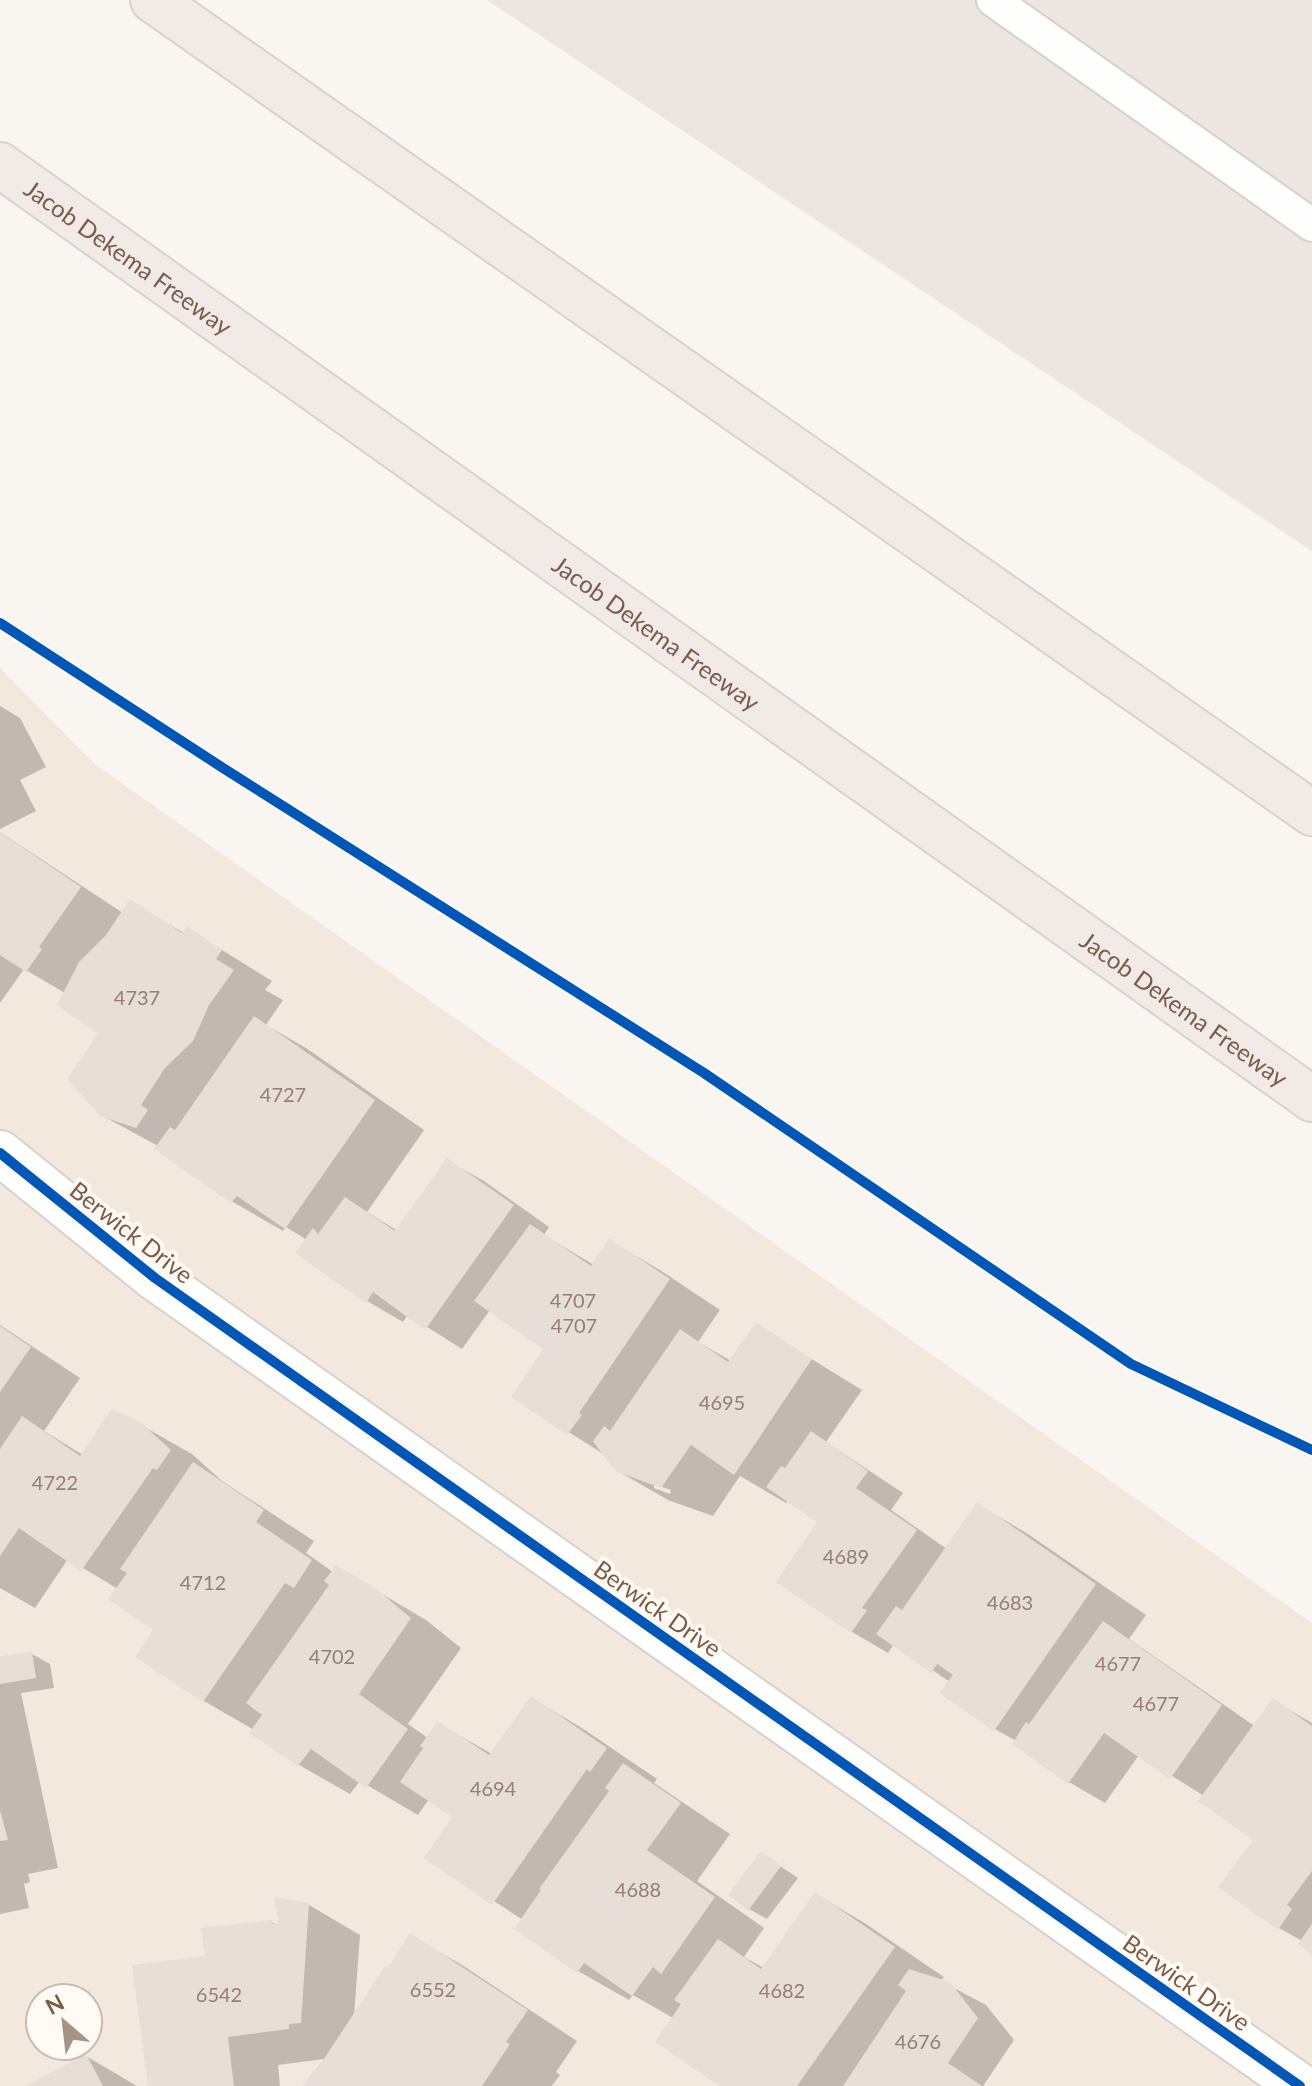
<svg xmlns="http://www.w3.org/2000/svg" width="1312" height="2086" viewBox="0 0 1312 2086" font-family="Lato,sans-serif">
	<rect width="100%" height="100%" fill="#f9f5f0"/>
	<!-- residential -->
	<path fill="#f2e8de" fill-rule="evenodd" d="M 0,668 L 96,765 L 1312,1623 L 1312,2086 L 0,2086 ZM 40,1998 L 88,1998 L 88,2046 L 40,2046 Z"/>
	<!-- industrial -->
	<path fill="#ede5e0" d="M 487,0 L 1312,0 L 1312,551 Z"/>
	<!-- shadow -->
	<path fill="#0003" fill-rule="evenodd" d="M 0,706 L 20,718 L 46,767 L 20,780 L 36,811 L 0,829 Z
		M 0,832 L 123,913 L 130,902 L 184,933 L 188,929 L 272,981 L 265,990 L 283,1000 L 266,1025 L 306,1048 L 424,1130 L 367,1212 L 398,1231 L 448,1161 L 484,1181 L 549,1227 L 544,1235 L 594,1265 L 610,1241 L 660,1270 L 720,1310 L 698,1342 L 731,1361 L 756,1325 L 862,1390 L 826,1442 L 903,1493 L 891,1510 L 947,1549 L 977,1504 L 1028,1534 L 1146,1615 L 1129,1639 L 1256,1727 L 1274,1701 L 1312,1723 L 1312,1951 L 1302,1941 L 1279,1928 L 1256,1840 L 1204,1796 L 1139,1755 L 1105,1803 L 1069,1782 L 1016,1741 L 995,1729 L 950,1682 L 894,1644 L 888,1653 L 852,1632 L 819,1522 L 788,1500 L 786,1503 L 740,1476 L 713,1516 L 668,1500 L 616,1470 L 605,1455 L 513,1397 L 546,1348 L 490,1310 L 462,1349 L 408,1315 L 403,1322 L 367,1301 L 307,1240 L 286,1227 L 283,1231 L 233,1202 L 157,1148 L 158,1146 L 101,1115 L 101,1034 L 65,993 L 24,969 L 0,1003 ZM 654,1484 L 671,1490 L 670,1494 L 654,1488 Z
		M 0,1325 L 80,1378 L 44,1431 L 83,1455 L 139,1424 L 192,1454 L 222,1481 L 314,1541 L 306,1553 L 333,1572 L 336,1567 L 426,1620 L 461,1648 L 408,1724 L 428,1738 L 439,1724 L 492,1754 L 531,1698 L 582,1728 L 657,1779 L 654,1783 L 730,1834 L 697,1881 L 764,1928 L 744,1957 L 764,1968 L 816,1894 L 866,1924 L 944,1977 L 941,1981 L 986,2005 L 1014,2040 L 983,2086 L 723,2086 L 673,2018 L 633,1995 L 629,2000 L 578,1971 L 523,1920 L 427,1857 L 454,1816 L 429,1799 L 418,1815 L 360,1781 L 350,1794 L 299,1765 L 252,1732 L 254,1730 L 204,1701 L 156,1630 L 118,1589 L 68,1559 L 35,1608 L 0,1588 Z
		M 32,1654 L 50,1664 L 54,1688 L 21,1693 L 58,1868 L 28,1874 L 30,1882 L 24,1884 L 29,1908 L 0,1914 L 0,1658 Z
		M 762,1854 L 798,1878 L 767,1919 L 749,1909 Z
		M 309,1905 L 360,1935 L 354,2017 L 411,1936 L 462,1965 L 577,2041 L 556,2072 L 560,2075 L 552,2086 L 305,2086 L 324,2059 L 278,2065 L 280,2086 L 150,2086 L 207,1958 L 271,1922 L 277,1925 Z
		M 86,2056 L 137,2086 L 31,2086 Z"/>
	<!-- building -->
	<path fill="#e6ded7" d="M 0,832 L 81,887 L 39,947 L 42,949 L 26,972 L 0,955 Z
		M 130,899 L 182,933 L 187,926 L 222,950 L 216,959 L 234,970 L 209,1005 L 193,1041 L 165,1068 L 141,1105 L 148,1110 L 136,1128 L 100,1116 L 67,1079 L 98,1034 L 57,1005 L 79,962 L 106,935 Z
		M 254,1016 L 375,1100 L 285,1229 L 237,1196 L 231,1203 L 154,1149 L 170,1127 L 175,1130 Z
		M 447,1158 L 514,1205 L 425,1330 L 373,1292 L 366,1303 L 295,1253 L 313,1228 L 318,1234 L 345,1197 L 395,1231 Z
		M 530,1224 L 591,1266 L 609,1238 L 670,1279 L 579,1413 L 582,1415 L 567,1435 L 511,1397 L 543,1349 L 474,1301 Z
		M 756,1322 L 812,1359 L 734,1475 L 691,1445 L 661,1488 L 615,1471 L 593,1441 L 604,1426 L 610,1431 L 680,1329 L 728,1362 Z
		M 0,1326 L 31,1347 L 0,1392 Z
		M 111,1409 L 140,1422 L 171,1450 L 157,1470 L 153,1468 L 81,1571 L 19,1528 L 0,1556 L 0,1449 L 22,1416 L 80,1456 Z
		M 811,1431 L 868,1471 L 856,1488 L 917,1530 L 862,1608 L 867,1610 L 851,1633 L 776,1582 L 817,1522 L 766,1487 L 781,1466 L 785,1468 Z
		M 193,1462 L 264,1510 L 256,1522 L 312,1560 L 294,1588 L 285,1583 L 203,1702 L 135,1657 L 153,1630 L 108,1599 L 127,1573 L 120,1569 Z
		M 977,1502 L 1096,1584 L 994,1731 L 939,1693 L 953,1675 L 937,1664 L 931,1673 L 876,1634 L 896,1606 L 902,1610 Z
		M 336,1565 L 375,1588 L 411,1618 L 359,1694 L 408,1729 L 366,1788 L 311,1749 L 298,1766 L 249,1733 L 262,1715 L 246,1703 L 329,1585 L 324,1581 Z
		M 1103,1621 L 1222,1705 L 1170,1779 L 1104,1733 L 1068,1784 L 1012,1744 L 1026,1722 L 1029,1724 Z
		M 32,1652 L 36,1678 L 0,1684 L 0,1656 Z
		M 531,1696 L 607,1748 L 590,1772 L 587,1769 L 492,1905 L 424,1858 L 452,1817 L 400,1782 L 423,1748 L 420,1746 L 438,1721 L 489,1755 Z
		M 1273,1698 L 1312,1726 L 1312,1871 L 1287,1905 L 1292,1909 L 1278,1930 L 1218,1887 L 1253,1840 L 1198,1801 Z
		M 623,1763 L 681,1803 L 647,1850 L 715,1897 L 661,1974 L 653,1967 L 632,1996 L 584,1963 L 577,1973 L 514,1929 L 541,1890 L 539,1889 L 609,1791 L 605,1788 Z
		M 0,1810 L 8,1840 L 0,1841 Z
		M 761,1851 L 781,1866 L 748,1911 L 728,1895 Z
		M 815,1892 L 895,1947 L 797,2086 L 719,2086 L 655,2042 L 681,2004 L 674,2000 L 718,1939 L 761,1969 Z
		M 274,1897 L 309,1903 L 301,2023 L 289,2024 L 289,2029 L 228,2037 L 234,2086 L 148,2086 L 132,1965 L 205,1956 L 201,1928 L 272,1920 L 272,1924 L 279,1923 Z
		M 1312,1924 L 1312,1954 L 1298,1944 Z
		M 410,1933 L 528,2010 L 506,2042 L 510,2044 L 482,2086 L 303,2086 L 314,2070 L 316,2071 L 385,1966 L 388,1968 Z
		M 909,1969 L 950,1982 L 978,2018 L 948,2063 L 982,2086 L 843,2086 L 906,1991 L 898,1985 Z
		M 86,2054 L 103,2086 L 26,2086 Z"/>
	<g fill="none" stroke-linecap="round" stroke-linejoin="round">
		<defs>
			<path id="lane" d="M 993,0 L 1312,225"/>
			<path id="street" d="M 0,1153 L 155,1278 L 1300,2086"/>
			<g id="highway">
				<path d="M 153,0 L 1312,813"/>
				<path id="s1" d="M 0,165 L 1312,1099"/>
			</g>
		</defs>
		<!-- lane casing -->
		<use href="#lane" stroke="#d7d1cb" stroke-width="36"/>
		<!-- street casing -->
		<use href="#street" stroke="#d7d1cb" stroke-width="48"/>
		<!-- highway casing -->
		<use href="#highway" stroke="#dad1cc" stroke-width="48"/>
		<!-- lane -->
		<use href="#lane" stroke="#fefefd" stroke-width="32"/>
		<!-- street -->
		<use href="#street" stroke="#fefefd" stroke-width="44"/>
		<!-- highway -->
		<use href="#highway" stroke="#f2eae7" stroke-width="44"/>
		<defs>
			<path id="cycleway" d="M 0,623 L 223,768 L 704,1073 L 1131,1364 L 1312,1450
				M 0,1153 L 155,1278 L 1300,2086"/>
		</defs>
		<!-- cycleway casing -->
		<use href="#cycleway" stroke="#fffaf3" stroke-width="15"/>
		<!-- cycleway -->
		<use href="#cycleway" stroke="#0057b8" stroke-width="10"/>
	</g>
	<g text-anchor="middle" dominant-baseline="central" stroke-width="8" stroke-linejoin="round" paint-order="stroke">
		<!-- number labels -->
		<g font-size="20" fill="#977e72">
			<text x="137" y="997">4737</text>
			<text x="283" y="1094">4727</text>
			<text x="573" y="1300">4707</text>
			<text x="574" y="1325">4707</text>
			<text x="722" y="1402">4695</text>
			<text x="55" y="1482">4722</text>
			<text x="846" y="1556">4689</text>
			<text x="203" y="1582">4712</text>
			<text x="1010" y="1602">4683</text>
			<text x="332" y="1656">4702</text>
			<text x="1118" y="1663">4677</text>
			<text x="1156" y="1703">4677</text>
			<text x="493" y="1788">4694</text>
			<text x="638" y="1889">4688</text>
			<text x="433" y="1989">6552</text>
			<text x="782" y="1990">4682</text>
			<text x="219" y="1994">6542</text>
			<text x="918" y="2041">4676</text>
		</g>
		<!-- street labels -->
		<g font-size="24" fill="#7a5c4d" stroke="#fffaf3">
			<text stroke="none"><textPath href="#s1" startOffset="158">Jacob Dekema Freeway</textPath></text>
			<text stroke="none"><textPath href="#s1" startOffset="806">Jacob Dekema Freeway</textPath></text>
			<text stroke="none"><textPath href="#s1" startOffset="1454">Jacob Dekema Freeway</textPath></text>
			<text transform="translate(132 1232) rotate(38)">Berwick Drive</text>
			<text transform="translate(658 1608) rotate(35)">Berwick Drive</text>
			<text transform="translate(1187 1982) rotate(35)">Berwick Drive</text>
		</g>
	</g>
	<!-- north arrow -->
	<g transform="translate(64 2022) rotate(332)"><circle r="38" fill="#fffaf3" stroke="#cabbb1" stroke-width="2"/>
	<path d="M0-6L14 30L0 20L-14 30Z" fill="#a69286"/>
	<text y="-12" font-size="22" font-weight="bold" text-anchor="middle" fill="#7a5c4d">N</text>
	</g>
</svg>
